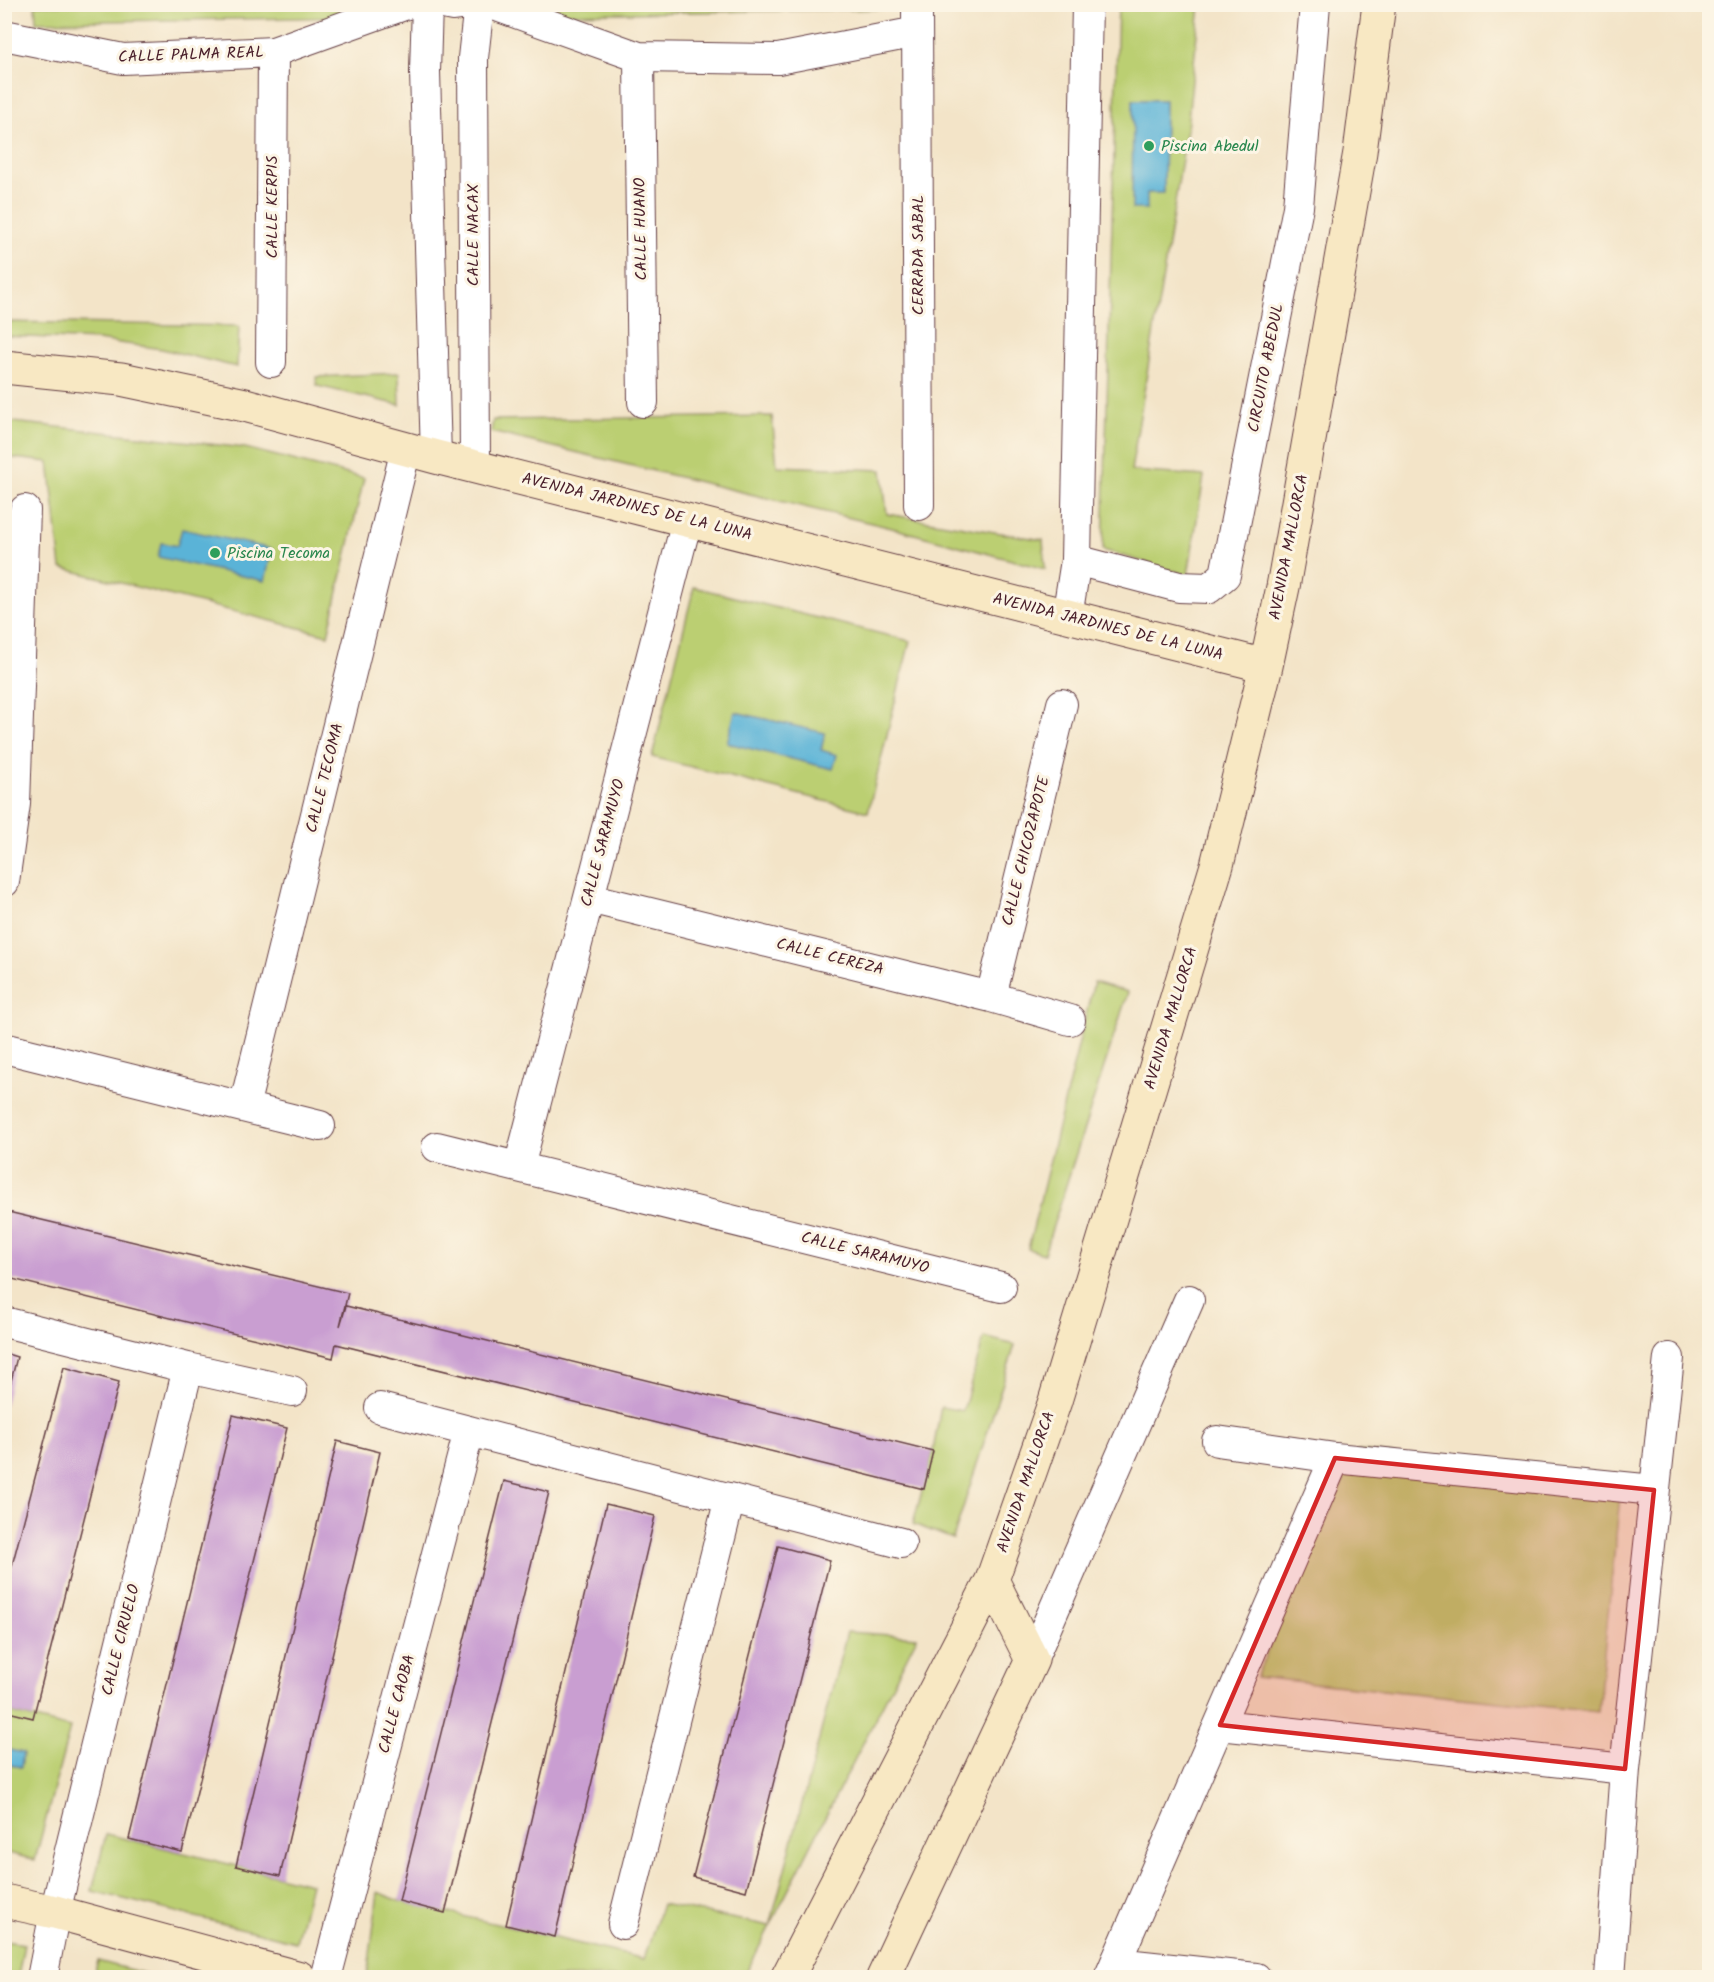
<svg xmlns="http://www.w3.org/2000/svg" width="1714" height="1982" viewBox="0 0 1714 1982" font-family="Kalam,sans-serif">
	<rect width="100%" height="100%" fill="#fcf5e5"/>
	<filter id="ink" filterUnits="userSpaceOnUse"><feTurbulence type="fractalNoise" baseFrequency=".0167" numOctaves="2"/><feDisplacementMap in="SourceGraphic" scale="12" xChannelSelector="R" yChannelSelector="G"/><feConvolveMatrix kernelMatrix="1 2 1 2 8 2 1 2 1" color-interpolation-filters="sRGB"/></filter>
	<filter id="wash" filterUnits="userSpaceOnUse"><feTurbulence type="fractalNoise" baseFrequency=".008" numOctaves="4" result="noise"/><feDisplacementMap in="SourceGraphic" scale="24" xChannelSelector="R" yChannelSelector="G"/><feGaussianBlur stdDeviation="1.35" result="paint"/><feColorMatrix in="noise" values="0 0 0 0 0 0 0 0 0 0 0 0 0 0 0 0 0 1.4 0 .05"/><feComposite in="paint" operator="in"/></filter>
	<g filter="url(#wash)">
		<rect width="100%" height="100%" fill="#f3e4c8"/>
		<!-- green -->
		<path fill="#bbcf72" stroke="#82774e" stroke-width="1.5" fill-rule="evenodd" d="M 891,4 L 891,9 L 36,22 L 35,5 Z
			M 1118,5 L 1200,5 L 1187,129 L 1131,471 L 1204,476 L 1188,575 L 1103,550 ZM 1133,100 L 1165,100 L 1164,193 L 1147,193 Z
			M 5,322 L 239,326 L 237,367 L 162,349 L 98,340 L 5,336 Z
			M 399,373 L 400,405 L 317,386 L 316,377 Z
			M 772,416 L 777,466 L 882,470 L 887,514 L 1043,540 L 1045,569 L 888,527 L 491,432 L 493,420 Z
			M 4,421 L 245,448 L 364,478 L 328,635 L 61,568 L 49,462 L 5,457 ZM 161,543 L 177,546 L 272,549 L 264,581 Z
			M 694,587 L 910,641 L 868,812 L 652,757 ZM 735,712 L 824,733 L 821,751 L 728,743 Z
			M 1094,982 L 1128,992 L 1044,1254 L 1028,1249 Z
			M 984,1337 L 1015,1345 L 953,1539 L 913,1524 L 933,1451 L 941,1407 L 963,1411 Z
			M 1357,1451 L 1622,1477 L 1598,1712 L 1256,1677 Z
			M 847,1632 L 917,1637 L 744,1977 L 367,1978 L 378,1892 L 399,1901 L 644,1959 L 662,1904 L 770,1926 Z
			M 4,1711 L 70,1728 L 35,1860 L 5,1852 L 5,1764 L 21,1767 L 23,1753 L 5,1749 Z
			M 106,1834 L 311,1884 L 296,1942 L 92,1891 Z
			M 4,1941 L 24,1944 L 18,1977 L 5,1977 Z
			M 98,1961 L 157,1977 L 93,1977 Z"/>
		<!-- water -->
		<path fill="#5ab3d7" stroke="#526981" stroke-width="1.5" d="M 1133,100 L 1165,100 L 1164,193 L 1147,193 L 1147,209 L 1132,209 Z
			M 182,529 L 272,549 L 265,581 L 158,557 L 161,543 L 177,546 Z
			M 735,712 L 825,733 L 821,750 L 837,755 L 833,769 L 727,743 Z
			M 5,1749 L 23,1753 L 21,1767 L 5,1764 L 5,1766 Z"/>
		<g id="blocks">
			<!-- building -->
			<path fill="#c99ed1" d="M 4,1211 L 348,1293 L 340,1326 L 346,1306 L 933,1451 L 924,1489 L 336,1344 L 333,1358 L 4,1277 Z
				M 4,1353 L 17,1357 L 5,1405 L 4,1405 Z
				M 64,1367 L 119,1382 L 33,1718 L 4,1711 L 4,1596 Z
				M 233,1415 L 287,1428 L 182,1852 L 129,1839 Z
				M 337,1441 L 380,1452 L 280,1876 L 236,1866 Z
				M 504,1481 L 549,1492 L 445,1913 L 399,1901 Z
				M 606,1504 L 655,1516 L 555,1937 L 506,1925 Z
				M 778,1546 L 830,1560 L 746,1891 L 693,1877 Z"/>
		</g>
	</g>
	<g filter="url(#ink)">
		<use href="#blocks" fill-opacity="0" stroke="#633d43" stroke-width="1.5"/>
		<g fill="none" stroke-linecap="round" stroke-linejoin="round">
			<defs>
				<path id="street" d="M 427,4 L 425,72 L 436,457
					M 443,4 L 453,6 L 468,4
					M 491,4 L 639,57 L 778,59 L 917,32
					M 917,4 L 919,505
					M 4,35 L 123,59 L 273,52 L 407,4
					M 639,57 L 643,402
					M 271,362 L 273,52
					M 475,466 L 473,58 L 479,4
					M 1076,560 L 1179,587 L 1209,588 L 1225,575 L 1298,207 L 1315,4
					M 1067,617 L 1076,560 L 1087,4
					M 4,882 L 15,804 L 25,510
					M 589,898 L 991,997 L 1070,1020
					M 991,997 L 1062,704
					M 4,1048 L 320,1126
					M 244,1107 L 406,449
					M 437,1147 L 1001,1287
					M 519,1167 L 687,520
					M 4,1322 L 188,1368 L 292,1391
					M 380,1408 L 901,1543
					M 1217,1441 L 1335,1458 L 1654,1490
					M 1032,1660 L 1189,1300
					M 1220,1725 L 1625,1769
					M 623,1924 L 730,1498
					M 1116,1963 L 1256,1978
					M 42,1978 L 55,1912 L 188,1368
					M 326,1978 L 469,1431
					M 1109,1978 L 1335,1458
					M 1610,1978 L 1625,1769 L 1669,1358"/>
				<path id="secondary" d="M 4,367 L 121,379 L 245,405 L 436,457 L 1266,666
					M 4,1901 L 55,1912 L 300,1978
					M 787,1978 L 992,1580 L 1055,1401 L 1217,865 L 1266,666 L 1283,587 L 1360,152 L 1379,4
					M 883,1978 L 1032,1660 L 992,1580"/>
			</defs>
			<!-- street casing -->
			<use href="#street" stroke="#633d43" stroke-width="32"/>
			<!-- secondary casing -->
			<use href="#secondary" stroke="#633d43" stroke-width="35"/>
			<!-- street -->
			<use href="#street" stroke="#fff" stroke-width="30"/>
			<!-- secondary -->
			<use href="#secondary" stroke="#f8e8c3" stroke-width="33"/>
		</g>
	</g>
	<!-- marked area -->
	<path fill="#d62828" fill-opacity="0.2" stroke="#d62828" stroke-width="4.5" stroke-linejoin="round" d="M 1335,1458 L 1654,1490 L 1625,1769 L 1220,1725 Z"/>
	<!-- markers -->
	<g fill="#2e9e5b" stroke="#fcf5e5" stroke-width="2">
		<circle cx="1149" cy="146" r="6"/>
		<circle cx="215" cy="553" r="6"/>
	</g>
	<g text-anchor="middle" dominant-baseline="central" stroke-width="6" stroke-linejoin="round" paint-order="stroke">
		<!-- street labels -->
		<g font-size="16" fill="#4a1f2b" stroke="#fcf5e5">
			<text transform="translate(191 55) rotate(-2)">CALLE PALMA REAL</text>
			<text transform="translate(272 207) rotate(-90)">CALLE KERPIS</text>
			<text transform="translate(641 229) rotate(-91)">CALLE HUANO</text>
			<text transform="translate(473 235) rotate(-90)">CALLE NACAX</text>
			<text transform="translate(918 255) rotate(-90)">CERRADA SABAL</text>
			<text transform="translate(1266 368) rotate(-79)">CIRCUITO ABEDUL</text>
			<text transform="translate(637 507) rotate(14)">AVENIDA JARDINES DE LA LUNA</text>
			<text transform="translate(1289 547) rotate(-79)">AVENIDA MALLORCA</text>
			<text transform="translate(1108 627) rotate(14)">AVENIDA JARDINES DE LA LUNA</text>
			<text transform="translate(325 778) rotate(-76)">CALLE TECOMA</text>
			<text transform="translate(603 843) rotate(-75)">CALLE SARAMUYO</text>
			<text transform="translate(1026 851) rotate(-76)">CALLE CHICOZAPOTE</text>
			<text transform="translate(830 957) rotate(14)">CALLE CEREZA</text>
			<text transform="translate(1171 1018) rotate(-73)">AVENIDA MALLORCA</text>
			<text transform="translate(865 1253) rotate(14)">CALLE SARAMUYO</text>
			<text transform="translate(1026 1482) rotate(-71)">AVENIDA MALLORCA</text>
			<text transform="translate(121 1640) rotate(-76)">CALLE CIRUELO</text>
			<text transform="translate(397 1704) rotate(-75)">CALLE CAOBA</text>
		</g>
		<!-- leisure labels -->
		<g font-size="16" fill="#27864d" stroke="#fcf5e5" text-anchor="start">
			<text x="1161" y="146">Piscina Abedul</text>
			<text x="227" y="553">Piscina Tecoma</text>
		</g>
	</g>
	<!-- margin -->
	<rect width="1714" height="1982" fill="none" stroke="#fcf5e5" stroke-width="24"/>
</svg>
